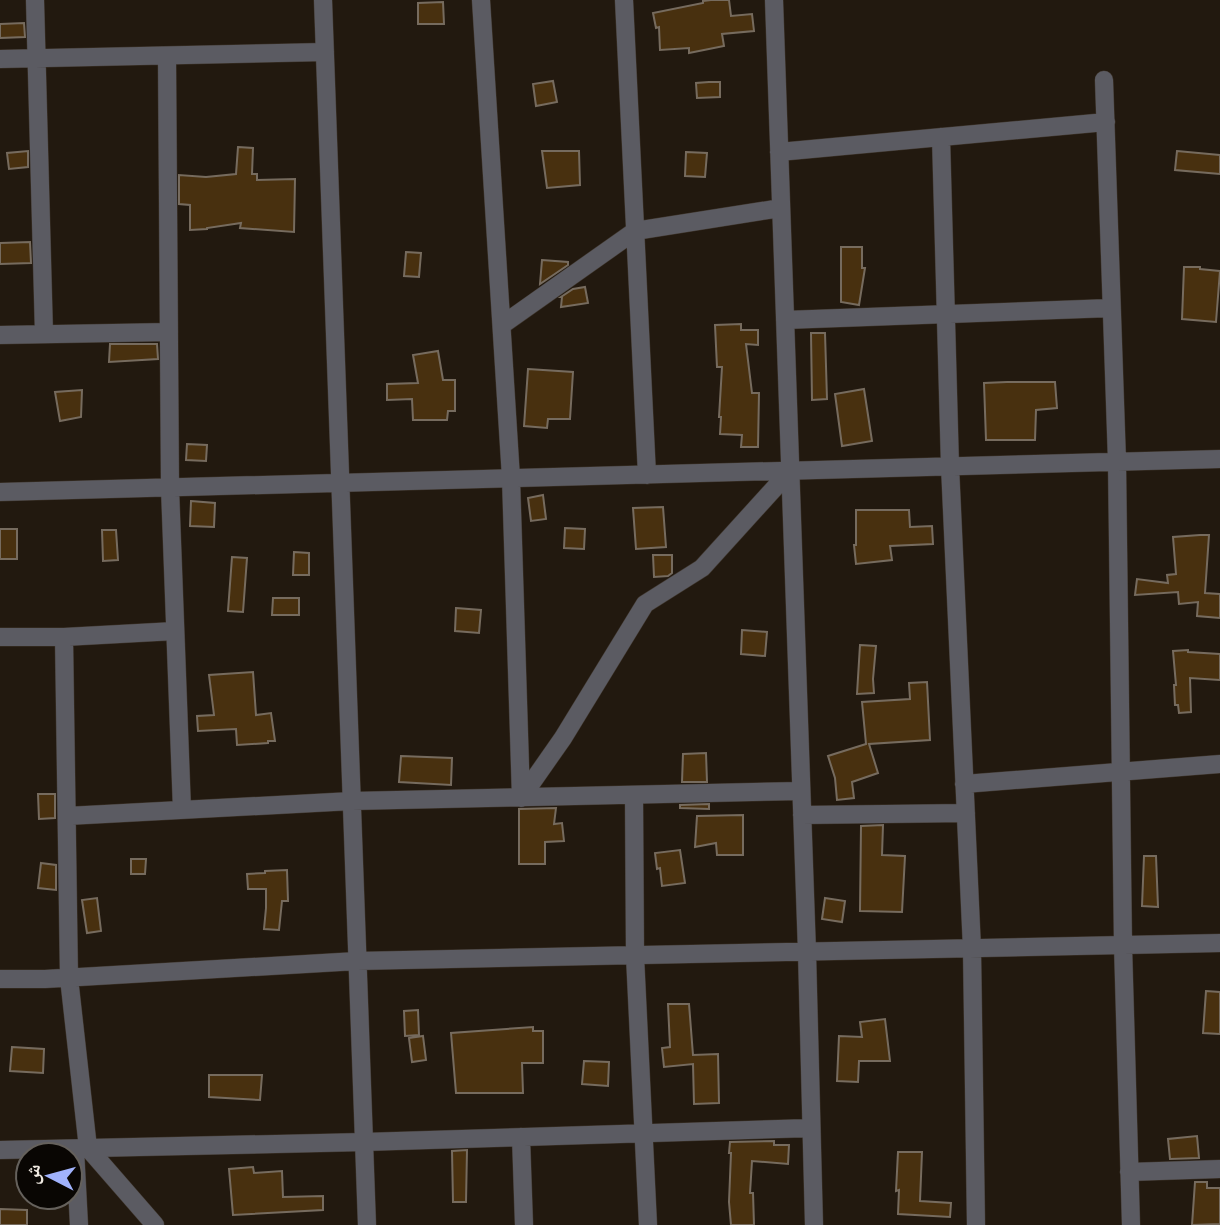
<svg xmlns="http://www.w3.org/2000/svg" width="1220" height="1225" viewBox="0 0 1220 1225" font-family="'PT Sans','Noto Naskh Arabic',sans-serif">
	<rect width="100%" height="100%" fill="#22190f"/>
	<!-- building -->
	<path fill="#48300f" stroke="#766b5e" stroke-width="2" d="M 711,0 L 729,0 L 731,16 L 752,14 L 754,31 L 722,34 L 724,46 L 689,53 L 689,48 L 660,50 L 659,27 L 656,28 L 653,13 L 703,3 L 703,1 Z
		M 443,2 L 444,24 L 418,24 L 418,3 Z
		M 24,23 L 25,37 L 0,38 L 0,24 Z
		M 553,81 L 557,102 L 536,106 L 533,84 Z
		M 709,82 L 720,82 L 720,97 L 697,98 L 696,83 Z
		M 238,147 L 253,148 L 252,174 L 257,174 L 257,180 L 295,179 L 294,232 L 240,228 L 241,223 L 207,228 L 207,229 L 190,230 L 190,205 L 179,204 L 179,175 L 206,177 L 236,174 Z
		M 28,151 L 28,167 L 9,169 L 7,153 Z
		M 542,151 L 579,151 L 580,185 L 547,188 Z
		M 1177,151 L 1220,155 L 1220,174 L 1175,170 Z
		M 686,152 L 707,153 L 705,177 L 685,176 Z
		M 30,242 L 31,263 L 0,264 L 0,243 Z
		M 841,247 L 862,247 L 862,268 L 865,268 L 859,305 L 841,302 Z
		M 406,252 L 421,253 L 419,277 L 404,276 Z
		M 542,260 L 568,262 L 568,265 L 540,284 Z
		M 1184,267 L 1200,267 L 1200,269 L 1220,271 L 1216,322 L 1182,319 Z
		M 585,287 L 588,303 L 561,307 L 562,297 L 561,297 L 573,289 Z
		M 741,324 L 741,330 L 758,330 L 758,345 L 746,344 L 752,393 L 759,393 L 758,447 L 741,447 L 742,435 L 720,434 L 721,417 L 719,417 L 722,367 L 717,367 L 715,325 Z
		M 811,333 L 825,333 L 827,399 L 812,400 Z
		M 110,344 L 157,344 L 158,359 L 109,362 Z
		M 438,351 L 443,380 L 455,380 L 455,411 L 448,411 L 447,420 L 413,420 L 412,399 L 387,400 L 387,384 L 418,383 L 413,355 Z
		M 528,369 L 573,372 L 570,419 L 548,419 L 547,428 L 524,426 Z
		M 1007,382 L 1055,382 L 1057,408 L 1036,410 L 1035,440 L 986,440 L 984,383 Z
		M 864,389 L 872,441 L 842,446 L 835,394 Z
		M 82,390 L 81,417 L 60,421 L 55,392 Z
		M 187,444 L 207,445 L 206,461 L 186,460 Z
		M 543,495 L 546,519 L 531,521 L 528,498 Z
		M 191,501 L 215,503 L 214,527 L 190,526 Z
		M 663,507 L 666,547 L 636,549 L 633,508 Z
		M 856,510 L 909,510 L 910,527 L 932,526 L 933,544 L 890,546 L 892,560 L 856,564 L 854,545 L 856,545 Z
		M 565,528 L 585,529 L 584,549 L 564,548 Z
		M 0,529 L 17,529 L 17,559 L 0,559 Z
		M 102,530 L 116,530 L 118,560 L 103,561 Z
		M 1200,535 L 1209,535 L 1205,593 L 1220,594 L 1220,618 L 1197,616 L 1198,602 L 1179,604 L 1178,592 L 1135,595 L 1137,579 L 1168,583 L 1167,575 L 1176,574 L 1173,537 Z
		M 294,552 L 309,553 L 309,575 L 293,575 Z
		M 653,555 L 672,555 L 672,573 L 668,576 L 654,577 Z
		M 232,557 L 247,558 L 243,612 L 228,611 Z
		M 273,598 L 299,598 L 299,615 L 272,615 Z
		M 456,608 L 481,610 L 479,633 L 455,631 Z
		M 742,630 L 767,632 L 765,656 L 741,654 Z
		M 860,645 L 876,646 L 873,679 L 874,693 L 857,694 Z
		M 1188,650 L 1188,652 L 1220,654 L 1220,680 L 1190,678 L 1191,712 L 1179,713 L 1178,705 L 1175,705 L 1174,685 L 1176,685 L 1173,651 Z
		M 253,672 L 256,715 L 271,713 L 275,741 L 268,741 L 268,743 L 237,745 L 236,729 L 198,731 L 197,716 L 214,715 L 209,675 Z
		M 927,682 L 930,740 L 869,744 L 878,773 L 852,782 L 854,798 L 837,800 L 835,778 L 828,756 L 866,744 L 862,702 L 910,699 L 909,683 Z
		M 706,753 L 707,782 L 682,782 L 683,754 Z
		M 401,756 L 452,758 L 451,785 L 399,782 Z
		M 38,794 L 55,794 L 55,818 L 39,819 Z
		M 709,804 L 709,809 L 680,808 L 680,805 Z
		M 556,808 L 554,824 L 562,823 L 564,841 L 545,842 L 545,864 L 519,864 L 519,809 Z
		M 743,815 L 743,855 L 717,855 L 716,843 L 695,847 L 697,816 Z
		M 883,825 L 882,855 L 905,856 L 902,912 L 860,911 L 861,826 Z
		M 680,850 L 685,883 L 662,886 L 660,868 L 657,869 L 655,853 Z
		M 1144,856 L 1156,856 L 1158,907 L 1142,906 Z
		M 131,859 L 146,859 L 145,874 L 131,874 Z
		M 41,863 L 56,865 L 56,890 L 38,888 Z
		M 287,870 L 288,901 L 282,901 L 279,930 L 264,929 L 266,908 L 266,889 L 248,889 L 247,874 L 265,873 L 265,871 Z
		M 97,898 L 101,931 L 87,933 L 82,900 Z
		M 825,898 L 845,901 L 842,922 L 822,919 Z
		M 1206,991 L 1220,992 L 1220,1034 L 1203,1033 Z
		M 668,1004 L 689,1004 L 693,1055 L 718,1054 L 719,1103 L 694,1104 L 693,1064 L 664,1067 L 662,1048 L 670,1047 Z
		M 418,1010 L 419,1035 L 405,1036 L 404,1011 Z
		M 885,1019 L 890,1061 L 859,1061 L 858,1082 L 837,1081 L 839,1036 L 862,1037 L 860,1022 Z
		M 533,1027 L 533,1031 L 543,1031 L 543,1063 L 522,1063 L 523,1093 L 456,1093 L 451,1033 Z
		M 423,1036 L 426,1060 L 412,1062 L 409,1038 Z
		M 12,1047 L 44,1049 L 43,1073 L 10,1071 Z
		M 584,1061 L 609,1062 L 608,1086 L 582,1084 Z
		M 209,1075 L 262,1075 L 260,1100 L 209,1097 Z
		M 1197,1136 L 1199,1158 L 1170,1159 L 1168,1139 Z
		M 774,1141 L 774,1145 L 789,1145 L 788,1164 L 752,1161 L 750,1193 L 753,1193 L 754,1225 L 731,1225 L 729,1202 L 731,1153 L 729,1153 L 730,1142 Z
		M 467,1150 L 466,1202 L 453,1202 L 452,1151 Z
		M 898,1152 L 922,1152 L 920,1201 L 951,1203 L 950,1217 L 898,1214 L 899,1190 L 896,1191 Z
		M 253,1167 L 254,1173 L 282,1171 L 283,1197 L 323,1196 L 323,1210 L 233,1215 L 229,1169 Z
		M 1195,1182 L 1207,1182 L 1207,1188 L 1220,1188 L 1220,1224 L 1192,1225 Z
		M 0,1209 L 27,1210 L 27,1225 L 0,1225 Z"/>
	<g fill="none" stroke-linecap="round" stroke-linejoin="round">
		<defs>
			<path id="minor" d="M 35,0 L 44,334
				M 323,0 L 367,1225
				M 481,0 L 511,478 L 521,798 L 563,738 L 645,604 L 702,568 L 790,471
				M 624,0 L 647,475
				M 774,0 L 807,952 L 814,1225
				M 167,56 L 170,488 L 182,810
				M 0,59 L 325,52
				M 1104,80 L 1117,461 L 1123,945 L 1131,1225
				M 941,137 L 950,466 L 972,949 L 976,1225
				M 779,152 L 1106,122
				M 785,320 L 1111,308
				M 502,325 L 635,231 L 781,208
				M 0,335 L 169,332
				M 0,492 L 1220,459
				M 0,637 L 64,637 L 175,631
				M 64,637 L 69,978 L 88,1148 L 155,1225
				M 964,784 L 1220,764
				M 634,795 L 635,956 L 648,1225
				M 802,815 L 966,813
				M 67,816 L 352,801 L 801,791
				M 0,979 L 45,979 L 357,961 L 1220,943
				M 521,1137 L 524,1225
				M 75,1149 L 79,1225
				M 0,1150 L 364,1142 L 811,1128
				M 1129,1172 L 1220,1169"/>
		</defs>
		<!-- minor casing -->
		<use href="#minor" stroke="#3f362d" stroke-width="19"/>
		<!-- minor -->
		<use href="#minor" stroke="#5b5b62" stroke-width="18"/>
	</g>
	<!-- north arrow -->
	<g transform="translate(49 1176) rotate(276)"><circle r="33" fill="#090603" stroke="#65615c" stroke-width="2"/>
	<path d="M0-5L12 26L0 18L-12 26Z" fill="#a1b3fd"/>
	<text y="-10" font-size="19" font-weight="bold" text-anchor="middle" fill="#f0eae2">ش</text>
	</g>
</svg>
